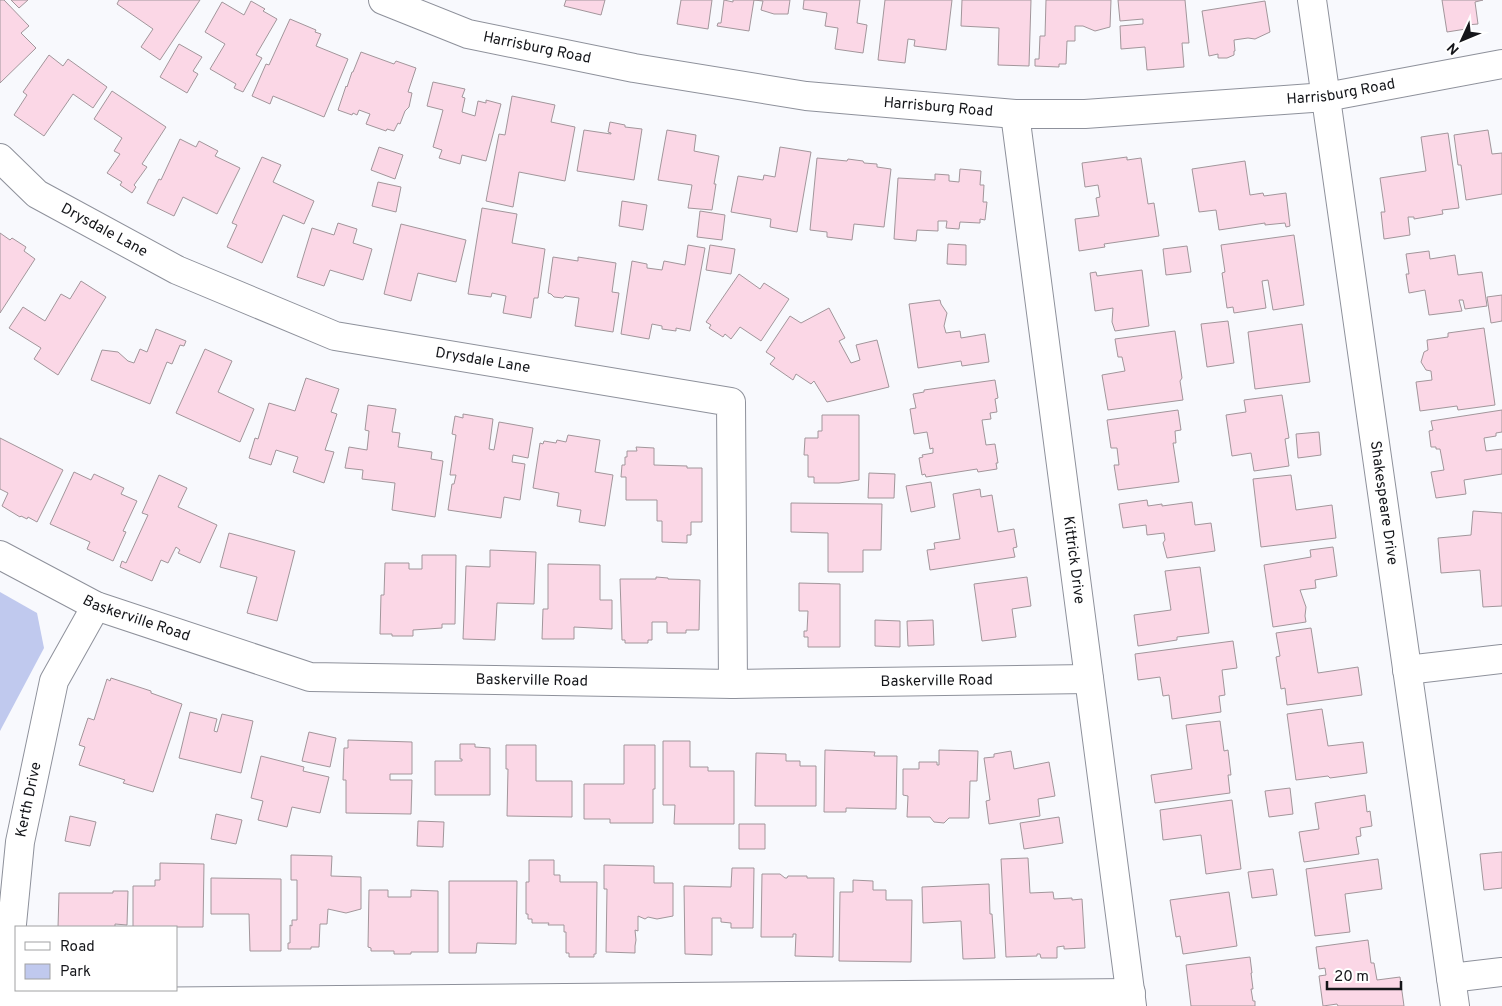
<svg xmlns="http://www.w3.org/2000/svg" width="1502" height="1006" viewBox="0 0 1502 1006" font-family="Overpass,sans-serif">
	<rect width="100%" height="100%" fill="#f8f9fd"/>
	<!-- green -->
	<path fill="#c0c9ee" d="M 0,592 L 37,613 L 44,648 L 0,731 Z"/>
	<!-- building -->
	<path fill="#fbd7e6" stroke="#a2969b" d="M 0,0 L 4,0 L 29,26 L 21,33 L 36,48 L 0,83 Z
		M 11,0 L 28,0 L 19,8 Z
		M 119,0 L 200,0 L 160,60 L 141,47 L 153,29 L 117,4 Z
		M 566,0 L 605,0 L 601,15 L 564,6 Z
		M 681,0 L 712,0 L 708,29 L 677,24 Z
		M 724,0 L 733,2 L 733,0 L 754,0 L 749,31 L 717,26 L 718,23 L 721,23 Z
		M 754,0 L 790,0 L 788,14 L 774,14 L 761,10 L 763,1 Z
		M 804,0 L 860,0 L 857,23 L 867,25 L 863,53 L 835,49 L 838,28 L 825,26 L 827,13 L 803,9 Z
		M 885,0 L 952,0 L 946,50 L 914,46 L 915,40 L 908,39 L 905,63 L 878,60 Z
		M 962,0 L 1031,0 L 1029,66 L 998,65 L 999,28 L 961,26 Z
		M 1046,0 L 1111,0 L 1110,27 L 1095,31 L 1083,26 L 1075,26 L 1075,41 L 1067,41 L 1066,64 L 1059,64 L 1059,67 L 1035,66 L 1035,59 L 1039,59 L 1040,36 L 1045,36 Z
		M 1118,0 L 1185,0 L 1189,43 L 1182,43 L 1184,67 L 1147,70 L 1145,47 L 1121,49 L 1120,26 L 1143,24 L 1143,19 L 1120,21 Z
		M 1442,0 L 1483,0 L 1475,2 L 1478,24 L 1466,25 L 1466,29 L 1447,32 Z
		M 251,1 L 265,9 L 263,11 L 277,19 L 256,55 L 262,58 L 243,92 L 234,88 L 236,84 L 210,69 L 225,44 L 205,32 L 222,2 L 244,15 Z
		M 1265,1 L 1270,32 L 1255,39 L 1248,38 L 1234,40 L 1235,51 L 1234,51 L 1234,55 L 1227,58 L 1218,58 L 1218,54 L 1209,56 L 1202,11 Z
		M 290,19 L 316,30 L 315,32 L 321,34 L 316,46 L 348,59 L 324,117 L 273,96 L 270,104 L 252,96 L 266,64 L 269,65 Z
		M 179,44 L 202,57 L 193,71 L 198,74 L 187,93 L 160,77 Z
		M 361,52 L 394,64 L 396,61 L 416,68 L 408,92 L 412,93 L 409,107 L 405,111 L 400,124 L 398,123 L 394,131 L 387,129 L 386,131 L 366,124 L 370,114 L 359,110 L 357,115 L 353,113 L 352,115 L 338,110 L 346,86 L 347,87 L 352,72 L 353,72 Z
		M 49,55 L 63,66 L 68,59 L 107,87 L 93,108 L 73,94 L 44,136 L 14,115 L 27,95 L 23,92 Z
		M 433,82 L 465,89 L 462,97 L 465,98 L 462,112 L 475,116 L 478,101 L 486,103 L 486,100 L 501,104 L 486,161 L 462,155 L 460,164 L 439,158 L 442,150 L 433,147 L 443,110 L 427,106 Z
		M 112,91 L 166,127 L 142,164 L 147,167 L 134,185 L 136,187 L 132,193 L 120,185 L 122,182 L 107,173 L 120,154 L 114,151 L 122,138 L 94,119 Z
		M 512,96 L 555,105 L 551,122 L 575,127 L 565,181 L 519,172 L 513,207 L 486,201 L 499,134 L 505,135 Z
		M 610,122 L 625,125 L 625,127 L 642,129 L 634,180 L 577,171 L 584,130 L 611,134 L 611,133 L 608,132 Z
		M 667,130 L 696,135 L 694,151 L 719,156 L 714,184 L 716,184 L 712,210 L 688,208 L 692,185 L 658,180 Z
		M 1488,130 L 1492,154 L 1502,153 L 1502,194 L 1466,200 L 1461,165 L 1458,165 L 1454,135 Z
		M 1448,133 L 1459,208 L 1442,210 L 1443,214 L 1414,219 L 1414,217 L 1408,217 L 1410,235 L 1384,239 L 1381,212 L 1385,212 L 1380,178 L 1426,171 L 1421,137 Z
		M 180,139 L 196,147 L 199,141 L 218,151 L 215,156 L 240,168 L 217,214 L 183,197 L 174,216 L 147,203 L 159,179 L 161,180 Z
		M 379,147 L 403,155 L 395,179 L 371,170 Z
		M 780,147 L 811,152 L 797,232 L 770,227 L 771,219 L 731,212 L 738,176 L 763,180 L 764,175 L 775,177 Z
		M 262,157 L 281,165 L 273,182 L 314,201 L 304,224 L 283,215 L 262,263 L 227,247 L 237,225 L 232,223 Z
		M 1127,157 L 1127,160 L 1141,158 L 1148,204 L 1154,203 L 1159,236 L 1104,244 L 1105,247 L 1079,251 L 1075,219 L 1099,216 L 1096,198 L 1100,197 L 1098,185 L 1085,187 L 1082,163 Z
		M 817,158 L 847,161 L 848,159 L 863,161 L 864,163 L 877,164 L 877,167 L 891,169 L 884,227 L 854,224 L 852,240 L 827,237 L 827,232 L 810,230 Z
		M 1245,161 L 1250,195 L 1263,193 L 1264,196 L 1286,193 L 1290,226 L 1286,227 L 1285,223 L 1265,225 L 1265,223 L 1219,230 L 1216,210 L 1199,212 L 1192,169 Z
		M 960,169 L 981,171 L 980,185 L 984,185 L 983,202 L 987,202 L 985,220 L 980,219 L 980,223 L 960,222 L 959,229 L 946,228 L 947,221 L 938,221 L 938,231 L 917,230 L 916,241 L 894,239 L 898,178 L 935,180 L 935,174 L 949,175 L 949,181 L 959,182 Z
		M 378,182 L 401,187 L 396,212 L 372,206 Z
		M 622,201 L 647,205 L 643,230 L 619,226 Z
		M 482,208 L 517,214 L 512,243 L 545,249 L 538,298 L 534,298 L 531,318 L 503,313 L 506,296 L 492,293 L 491,297 L 468,294 Z
		M 700,211 L 725,215 L 722,240 L 697,237 Z
		M 338,223 L 357,229 L 353,243 L 372,249 L 363,280 L 330,270 L 324,286 L 297,277 L 312,228 L 334,235 Z
		M 401,224 L 466,240 L 456,282 L 418,273 L 411,301 L 384,294 Z
		M 0,233 L 10,240 L 12,238 L 26,247 L 24,251 L 35,259 L 0,313 Z
		M 1294,235 L 1304,305 L 1273,310 L 1268,280 L 1262,281 L 1266,308 L 1234,313 L 1233,307 L 1227,308 L 1222,273 L 1225,272 L 1221,245 Z
		M 948,244 L 966,245 L 966,265 L 947,264 Z
		M 688,245 L 705,248 L 690,331 L 676,328 L 676,331 L 662,329 L 662,326 L 652,324 L 649,339 L 621,334 L 632,261 L 647,264 L 647,268 L 662,270 L 664,261 L 685,265 Z
		M 710,245 L 735,249 L 731,274 L 706,270 Z
		M 1187,246 L 1191,272 L 1166,275 L 1163,249 Z
		M 1429,251 L 1430,259 L 1455,255 L 1458,275 L 1482,272 L 1487,306 L 1465,309 L 1463,300 L 1459,300 L 1462,311 L 1429,315 L 1425,290 L 1409,293 L 1406,274 L 1409,274 L 1406,254 Z
		M 553,257 L 578,261 L 578,257 L 616,263 L 612,292 L 619,293 L 613,332 L 575,326 L 579,298 L 565,296 L 563,298 L 554,297 L 551,294 L 548,293 Z
		M 1142,270 L 1149,326 L 1115,331 L 1112,322 L 1113,308 L 1095,311 L 1090,273 L 1096,272 L 1097,276 Z
		M 739,274 L 760,289 L 764,283 L 789,299 L 761,341 L 740,327 L 731,339 L 725,334 L 723,337 L 709,328 L 711,325 L 706,322 Z
		M 81,281 L 106,297 L 58,375 L 34,359 L 41,348 L 9,328 L 23,307 L 45,321 L 61,294 L 70,299 Z
		M 1502,295 L 1502,321 L 1491,323 L 1487,297 Z
		M 940,300 L 941,304 L 947,313 L 944,326 L 946,333 L 960,331 L 961,338 L 985,334 L 989,362 L 962,366 L 961,361 L 918,368 L 909,304 Z
		M 829,308 L 845,338 L 839,341 L 851,363 L 860,360 L 856,345 L 877,340 L 889,387 L 827,402 L 814,381 L 811,384 L 796,374 L 793,380 L 770,364 L 775,358 L 766,352 L 790,316 L 801,323 Z
		M 1228,321 L 1234,363 L 1207,367 L 1201,324 Z
		M 1302,324 L 1310,382 L 1255,389 L 1248,332 Z
		M 1484,328 L 1495,405 L 1458,410 L 1457,406 L 1420,411 L 1416,382 L 1432,380 L 1431,371 L 1426,370 L 1421,362 L 1424,352 L 1428,350 L 1427,340 L 1448,337 L 1448,333 Z
		M 156,329 L 186,341 L 184,346 L 180,345 L 172,364 L 167,362 L 150,404 L 91,380 L 102,350 L 118,352 L 128,361 L 134,363 L 140,349 L 147,352 Z
		M 1175,331 L 1182,378 L 1180,381 L 1183,400 L 1108,410 L 1102,375 L 1125,371 L 1122,357 L 1118,357 L 1115,339 Z
		M 205,349 L 232,361 L 218,392 L 254,409 L 240,442 L 176,413 Z
		M 306,378 L 339,389 L 331,412 L 337,414 L 325,450 L 334,452 L 324,483 L 293,472 L 298,457 L 276,450 L 271,465 L 249,458 L 255,438 L 258,439 L 269,403 L 295,411 Z
		M 995,380 L 998,398 L 995,399 L 997,412 L 990,413 L 991,419 L 982,420 L 986,445 L 995,444 L 998,463 L 996,463 L 997,469 L 978,472 L 977,469 L 926,477 L 925,474 L 922,475 L 919,458 L 923,457 L 922,455 L 933,453 L 933,448 L 930,449 L 927,432 L 914,434 L 910,409 L 916,408 L 913,394 L 924,392 L 924,390 Z
		M 1282,395 L 1289,438 L 1285,439 L 1289,466 L 1254,471 L 1251,453 L 1232,456 L 1226,415 L 1246,412 L 1244,400 Z
		M 368,405 L 396,409 L 392,432 L 400,433 L 398,447 L 432,452 L 431,459 L 443,461 L 435,517 L 392,510 L 395,483 L 362,479 L 363,470 L 345,468 L 349,447 L 367,450 L 369,431 L 365,430 Z
		M 1178,410 L 1181,430 L 1175,431 L 1176,443 L 1173,443 L 1179,482 L 1118,490 L 1114,465 L 1119,465 L 1117,448 L 1111,448 L 1107,420 Z
		M 1502,410 L 1502,432 L 1496,433 L 1496,436 L 1484,438 L 1486,451 L 1502,449 L 1502,474 L 1464,480 L 1466,494 L 1436,498 L 1431,472 L 1444,470 L 1440,449 L 1436,449 L 1436,447 L 1431,447 L 1429,431 L 1433,430 L 1431,421 Z
		M 463,414 L 493,419 L 489,449 L 494,450 L 499,422 L 533,428 L 528,458 L 513,455 L 512,462 L 525,464 L 520,500 L 504,497 L 501,518 L 448,510 L 452,484 L 454,484 L 456,475 L 450,475 L 456,435 L 452,434 L 455,416 L 463,418 Z
		M 822,415 L 859,415 L 859,480 L 839,483 L 814,483 L 814,477 L 808,477 L 808,455 L 804,455 L 805,438 L 818,438 L 818,431 L 822,431 Z
		M 1319,432 L 1321,455 L 1298,458 L 1296,434 Z
		M 568,435 L 600,440 L 595,472 L 613,475 L 605,526 L 579,522 L 581,510 L 557,506 L 559,493 L 533,488 L 540,443 L 543,444 L 544,441 L 556,443 L 557,440 L 566,442 Z
		M 0,438 L 63,470 L 37,522 L 28,517 L 27,519 L 21,516 L 20,517 L 2,506 L 8,493 L 0,489 Z
		M 636,447 L 654,448 L 654,465 L 687,466 L 687,468 L 702,468 L 702,522 L 691,522 L 691,535 L 687,535 L 687,543 L 662,542 L 662,521 L 657,521 L 657,500 L 626,500 L 626,477 L 621,477 L 622,465 L 625,465 L 625,457 L 627,457 L 627,451 L 637,451 Z
		M 74,472 L 91,480 L 94,474 L 124,488 L 121,494 L 137,501 L 123,531 L 126,532 L 113,561 L 87,549 L 90,542 L 50,524 Z
		M 869,473 L 895,474 L 894,498 L 868,498 Z
		M 159,475 L 187,488 L 178,507 L 217,525 L 200,563 L 178,553 L 180,550 L 176,547 L 168,563 L 161,560 L 152,581 L 120,567 L 122,561 L 126,563 L 148,515 L 142,513 Z
		M 1291,475 L 1296,510 L 1332,505 L 1336,538 L 1261,547 L 1253,479 Z
		M 931,482 L 935,507 L 911,512 L 906,486 Z
		M 980,489 L 981,497 L 992,495 L 998,532 L 1014,529 L 1017,547 L 1013,548 L 1015,557 L 930,570 L 927,550 L 935,549 L 934,543 L 960,539 L 953,494 Z
		M 1147,500 L 1148,506 L 1162,504 L 1162,506 L 1192,502 L 1195,525 L 1211,523 L 1215,551 L 1167,558 L 1163,543 L 1165,540 L 1164,533 L 1147,535 L 1146,525 L 1123,528 L 1119,504 Z
		M 791,503 L 882,504 L 881,550 L 863,550 L 863,572 L 828,572 L 828,533 L 791,532 Z
		M 1473,511 L 1502,513 L 1502,606 L 1483,607 L 1480,570 L 1441,573 L 1438,538 L 1471,535 Z
		M 229,533 L 295,551 L 277,621 L 247,613 L 257,577 L 220,567 Z
		M 1333,547 L 1337,576 L 1315,580 L 1316,588 L 1300,590 L 1306,607 L 1305,616 L 1306,622 L 1273,627 L 1264,565 L 1311,557 L 1310,550 Z
		M 490,550 L 536,552 L 534,604 L 497,603 L 495,640 L 463,639 L 466,566 L 490,567 Z
		M 422,555 L 456,555 L 455,624 L 442,624 L 442,628 L 413,630 L 413,636 L 392,636 L 392,634 L 380,634 L 381,595 L 384,595 L 385,563 L 409,563 L 409,569 L 422,569 Z
		M 548,564 L 600,565 L 600,600 L 612,600 L 612,629 L 574,627 L 574,639 L 542,639 L 543,609 L 548,609 Z
		M 1200,567 L 1209,633 L 1177,637 L 1177,640 L 1138,646 L 1134,615 L 1171,610 L 1165,571 Z
		M 656,577 L 668,578 L 668,579 L 700,580 L 699,630 L 686,630 L 686,633 L 667,633 L 667,622 L 652,622 L 652,640 L 648,640 L 648,643 L 625,643 L 625,640 L 622,640 L 620,579 L 656,579 Z
		M 1027,577 L 1031,606 L 1012,609 L 1016,637 L 982,641 L 974,584 Z
		M 799,583 L 840,584 L 840,647 L 808,647 L 808,637 L 804,637 L 804,631 L 807,631 L 808,611 L 799,611 Z
		M 875,620 L 900,621 L 900,647 L 875,646 Z
		M 933,620 L 934,645 L 908,646 L 907,621 Z
		M 1311,628 L 1318,673 L 1358,667 L 1362,695 L 1287,705 L 1285,688 L 1281,689 L 1276,657 L 1280,656 L 1276,633 Z
		M 1233,641 L 1237,668 L 1222,670 L 1225,695 L 1219,696 L 1221,712 L 1172,719 L 1169,695 L 1163,696 L 1160,677 L 1138,680 L 1135,654 Z
		M 111,678 L 151,691 L 151,693 L 182,704 L 153,792 L 123,783 L 125,780 L 79,765 L 85,747 L 79,745 L 88,718 L 94,720 L 107,679 L 110,681 Z
		M 1322,709 L 1328,746 L 1363,742 L 1367,773 L 1330,778 L 1328,776 L 1296,780 L 1287,714 Z
		M 190,712 L 217,719 L 214,731 L 217,732 L 222,714 L 253,721 L 241,773 L 179,758 Z
		M 1220,721 L 1224,751 L 1228,750 L 1231,775 L 1228,775 L 1230,793 L 1155,803 L 1151,775 L 1192,769 L 1186,725 Z
		M 309,732 L 336,738 L 330,767 L 302,761 Z
		M 348,740 L 412,742 L 412,774 L 390,774 L 390,780 L 412,780 L 411,814 L 346,813 L 346,780 L 343,780 L 344,748 L 348,748 Z
		M 663,741 L 690,741 L 690,767 L 708,767 L 708,771 L 734,771 L 734,824 L 674,824 L 675,805 L 663,805 Z
		M 460,744 L 475,744 L 475,747 L 490,748 L 490,795 L 435,795 L 435,761 L 462,761 L 462,759 L 460,759 Z
		M 506,745 L 536,745 L 536,781 L 572,781 L 572,817 L 507,816 L 508,769 L 506,769 Z
		M 624,745 L 655,745 L 655,789 L 653,789 L 653,823 L 610,823 L 610,819 L 584,819 L 584,784 L 624,784 Z
		M 825,750 L 875,752 L 874,756 L 897,756 L 896,809 L 846,808 L 846,812 L 824,812 Z
		M 939,750 L 978,751 L 977,781 L 970,781 L 969,818 L 949,818 L 944,823 L 934,822 L 930,817 L 907,817 L 908,796 L 903,795 L 903,769 L 919,769 L 919,762 L 937,762 L 937,765 L 939,765 Z
		M 1011,751 L 1014,769 L 1049,762 L 1055,796 L 1038,799 L 1040,816 L 989,824 L 986,801 L 990,800 L 984,758 L 994,757 L 994,754 Z
		M 756,753 L 786,754 L 786,761 L 800,761 L 800,766 L 816,766 L 816,806 L 755,806 Z
		M 261,756 L 304,767 L 303,771 L 329,777 L 320,813 L 292,807 L 287,827 L 258,820 L 263,801 L 251,798 Z
		M 1290,788 L 1293,814 L 1269,817 L 1265,791 Z
		M 1365,795 L 1367,812 L 1370,811 L 1372,826 L 1360,828 L 1361,836 L 1356,837 L 1359,854 L 1304,862 L 1299,832 L 1319,829 L 1315,803 Z
		M 1232,800 L 1241,869 L 1206,874 L 1201,835 L 1163,840 L 1160,810 Z
		M 216,814 L 242,820 L 236,844 L 211,839 Z
		M 70,816 L 96,822 L 90,846 L 65,841 Z
		M 1059,817 L 1063,843 L 1024,849 L 1020,823 Z
		M 418,821 L 444,822 L 443,847 L 417,846 Z
		M 739,824 L 765,824 L 765,849 L 739,849 Z
		M 1502,852 L 1502,888 L 1484,890 L 1480,854 Z
		M 291,855 L 332,856 L 331,876 L 361,877 L 361,909 L 346,913 L 328,909 L 327,924 L 320,924 L 319,947 L 311,947 L 311,949 L 288,949 L 288,943 L 290,943 L 290,925 L 292,926 L 292,920 L 297,920 L 297,880 L 291,880 Z
		M 1028,858 L 1030,893 L 1053,892 L 1054,899 L 1072,898 L 1072,900 L 1082,899 L 1085,948 L 1064,949 L 1064,946 L 1057,947 L 1057,958 L 1041,958 L 1040,954 L 1037,954 L 1037,956 L 1006,957 L 1001,859 Z
		M 1378,859 L 1382,889 L 1345,894 L 1350,932 L 1315,936 L 1306,869 Z
		M 529,860 L 554,860 L 554,875 L 560,875 L 560,882 L 597,882 L 596,954 L 594,954 L 594,957 L 569,957 L 569,953 L 566,953 L 566,932 L 564,932 L 564,925 L 548,925 L 549,923 L 532,923 L 532,919 L 528,919 L 528,914 L 526,914 L 526,882 L 529,882 Z
		M 160,863 L 204,864 L 203,927 L 131,927 L 133,927 L 133,886 L 155,886 L 155,880 L 160,880 Z
		M 604,865 L 654,866 L 654,883 L 673,883 L 673,916 L 657,919 L 648,917 L 645,919 L 638,916 L 638,931 L 635,930 L 636,940 L 635,946 L 635,953 L 606,952 L 607,889 L 604,889 Z
		M 732,868 L 754,868 L 753,928 L 731,928 L 731,923 L 721,922 L 721,918 L 712,918 L 712,955 L 685,954 L 684,886 L 731,887 Z
		M 1273,869 L 1277,895 L 1252,898 L 1248,872 Z
		M 762,874 L 780,874 L 785,878 L 787,878 L 788,876 L 807,876 L 807,878 L 834,878 L 833,957 L 795,956 L 796,934 L 793,934 L 793,937 L 761,937 Z
		M 211,878 L 281,879 L 281,951 L 250,951 L 249,914 L 211,914 Z
		M 853,880 L 873,881 L 873,890 L 886,890 L 886,900 L 912,900 L 911,962 L 839,961 L 840,892 L 853,892 Z
		M 449,881 L 517,881 L 516,944 L 477,943 L 476,953 L 449,953 Z
		M 989,884 L 990,914 L 992,914 L 995,958 L 963,959 L 961,921 L 923,923 L 922,887 Z
		M 369,890 L 388,890 L 388,897 L 411,897 L 411,890 L 438,891 L 438,952 L 411,952 L 411,954 L 394,954 L 394,951 L 371,951 L 371,948 L 368,947 Z
		M 113,891 L 128,891 L 127,925 L 115,924 L 115,927 L 58,927 L 59,893 L 113,893 Z
		M 1229,892 L 1237,946 L 1183,954 L 1180,936 L 1176,937 L 1170,900 Z
		M 1368,940 L 1371,963 L 1374,963 L 1377,980 L 1400,977 L 1404,1006 L 1338,1006 L 1337,1004 L 1323,1006 L 1319,976 L 1326,975 L 1325,968 L 1319,969 L 1316,947 Z
		M 1250,957 L 1252,973 L 1251,973 L 1253,989 L 1251,989 L 1253,1001 L 1255,1001 L 1255,1006 L 1191,1006 L 1186,965 Z"/>
	<g fill="none" stroke-linecap="round" stroke-linejoin="round">
		<defs>
			<g id="minor">
				<path id="s1" d="M 383,0 L 468,34 L 634,68 L 806,96 L 1015,114 L 1085,114 L 1326,97 L 1502,64"/>
				<path id="s2" d="M 1312,0 L 1455,1006"/>
				<path id="s3" d="M 1015,114 L 1132,1006"/>
				<path id="s4" d="M 0,158 L 37,194 L 177,270 L 335,336 L 731,402 L 733,684"/>
				<path id="s5" d="M 0,555 L 96,606 L 310,677 L 733,684 L 1089,679"/>
				<path d="M 1407,670 L 1502,659"/>
				<path d="M 1451,978 L 1502,972"/>
				<path d="M 4,1003 L 1131,993"/>
				<path id="s6" d="M 4,1006 L 20,842 L 54,681 L 96,606"/>
			</g>
		</defs>
		<!-- minor casing -->
		<use href="#minor" stroke="#8e919b" stroke-width="30"/>
		<!-- minor -->
		<use href="#minor" stroke="#fff" stroke-width="28"/>
	</g>
	<g text-anchor="middle" dominant-baseline="central" stroke-width="4" stroke-linejoin="round" paint-order="stroke">
		<!-- street labels -->
		<g font-size="15" fill="#15161a" stroke="#fff">
			<text stroke="none"><textPath href="#s1" startOffset="162">Harrisburg Road</textPath></text>
			<text stroke="none"><textPath href="#s1" startOffset="972">Harrisburg Road</textPath></text>
			<text stroke="none"><textPath href="#s1" startOffset="568">Harrisburg Road</textPath></text>
			<text stroke="none"><textPath href="#s4" startOffset="128">Drysdale Lane</textPath></text>
			<text stroke="none"><textPath href="#s4" startOffset="532">Drysdale Lane</textPath></text>
			<text stroke="none"><textPath href="#s2" startOffset="508">Shakespeare Drive</textPath></text>
			<text stroke="none"><textPath href="#s3" startOffset="450">Kittrick Drive</textPath></text>
			<text stroke="none"><textPath href="#s5" startOffset="151">Baskerville Road</textPath></text>
			<text stroke="none"><textPath href="#s5" startOffset="556">Baskerville Road</textPath></text>
			<text stroke="none"><textPath href="#s5" startOffset="961">Baskerville Road</textPath></text>
			<text stroke="none"><textPath href="#s6" startOffset="208">Kerth Drive</textPath></text>
		</g>
	</g>
	<!-- legend -->
	<rect x="15" y="926" width="162" height="65" fill="#ffffff" stroke="#a1a2a3"/>
	<rect x="25" y="942" width="25" height="8" fill="#ffffff" stroke="#a1a2a3"/>
	<text x="60" y="951" font-size="15" fill="#15161a">Road</text>
	<rect x="25" y="964" width="25" height="15" fill="#c0c9ee" stroke="#a1a2a3"/>
	<text x="60" y="976" font-size="15" fill="#15161a">Park</text>
	<!-- north arrow -->
	<g transform="translate(1462 40) rotate(226)" stroke="#ffffff" stroke-width="4" paint-order="stroke">
	<path d="M0-4L9 19L0 12L-9 19Z" fill="#15161a"/>
	<text y="-8" font-size="14" font-weight="bold" text-anchor="middle" fill="#15161a">N</text>
	</g>
	<!-- scale -->
	<path d="M1327 981v8h74v-8" fill="none" stroke="#15161a" stroke-width="2.5"/>
	<text x="1334" y="981" font-size="15" fill="#15161a" stroke="#ffffff" stroke-width="4" paint-order="stroke">20 m</text>
</svg>
